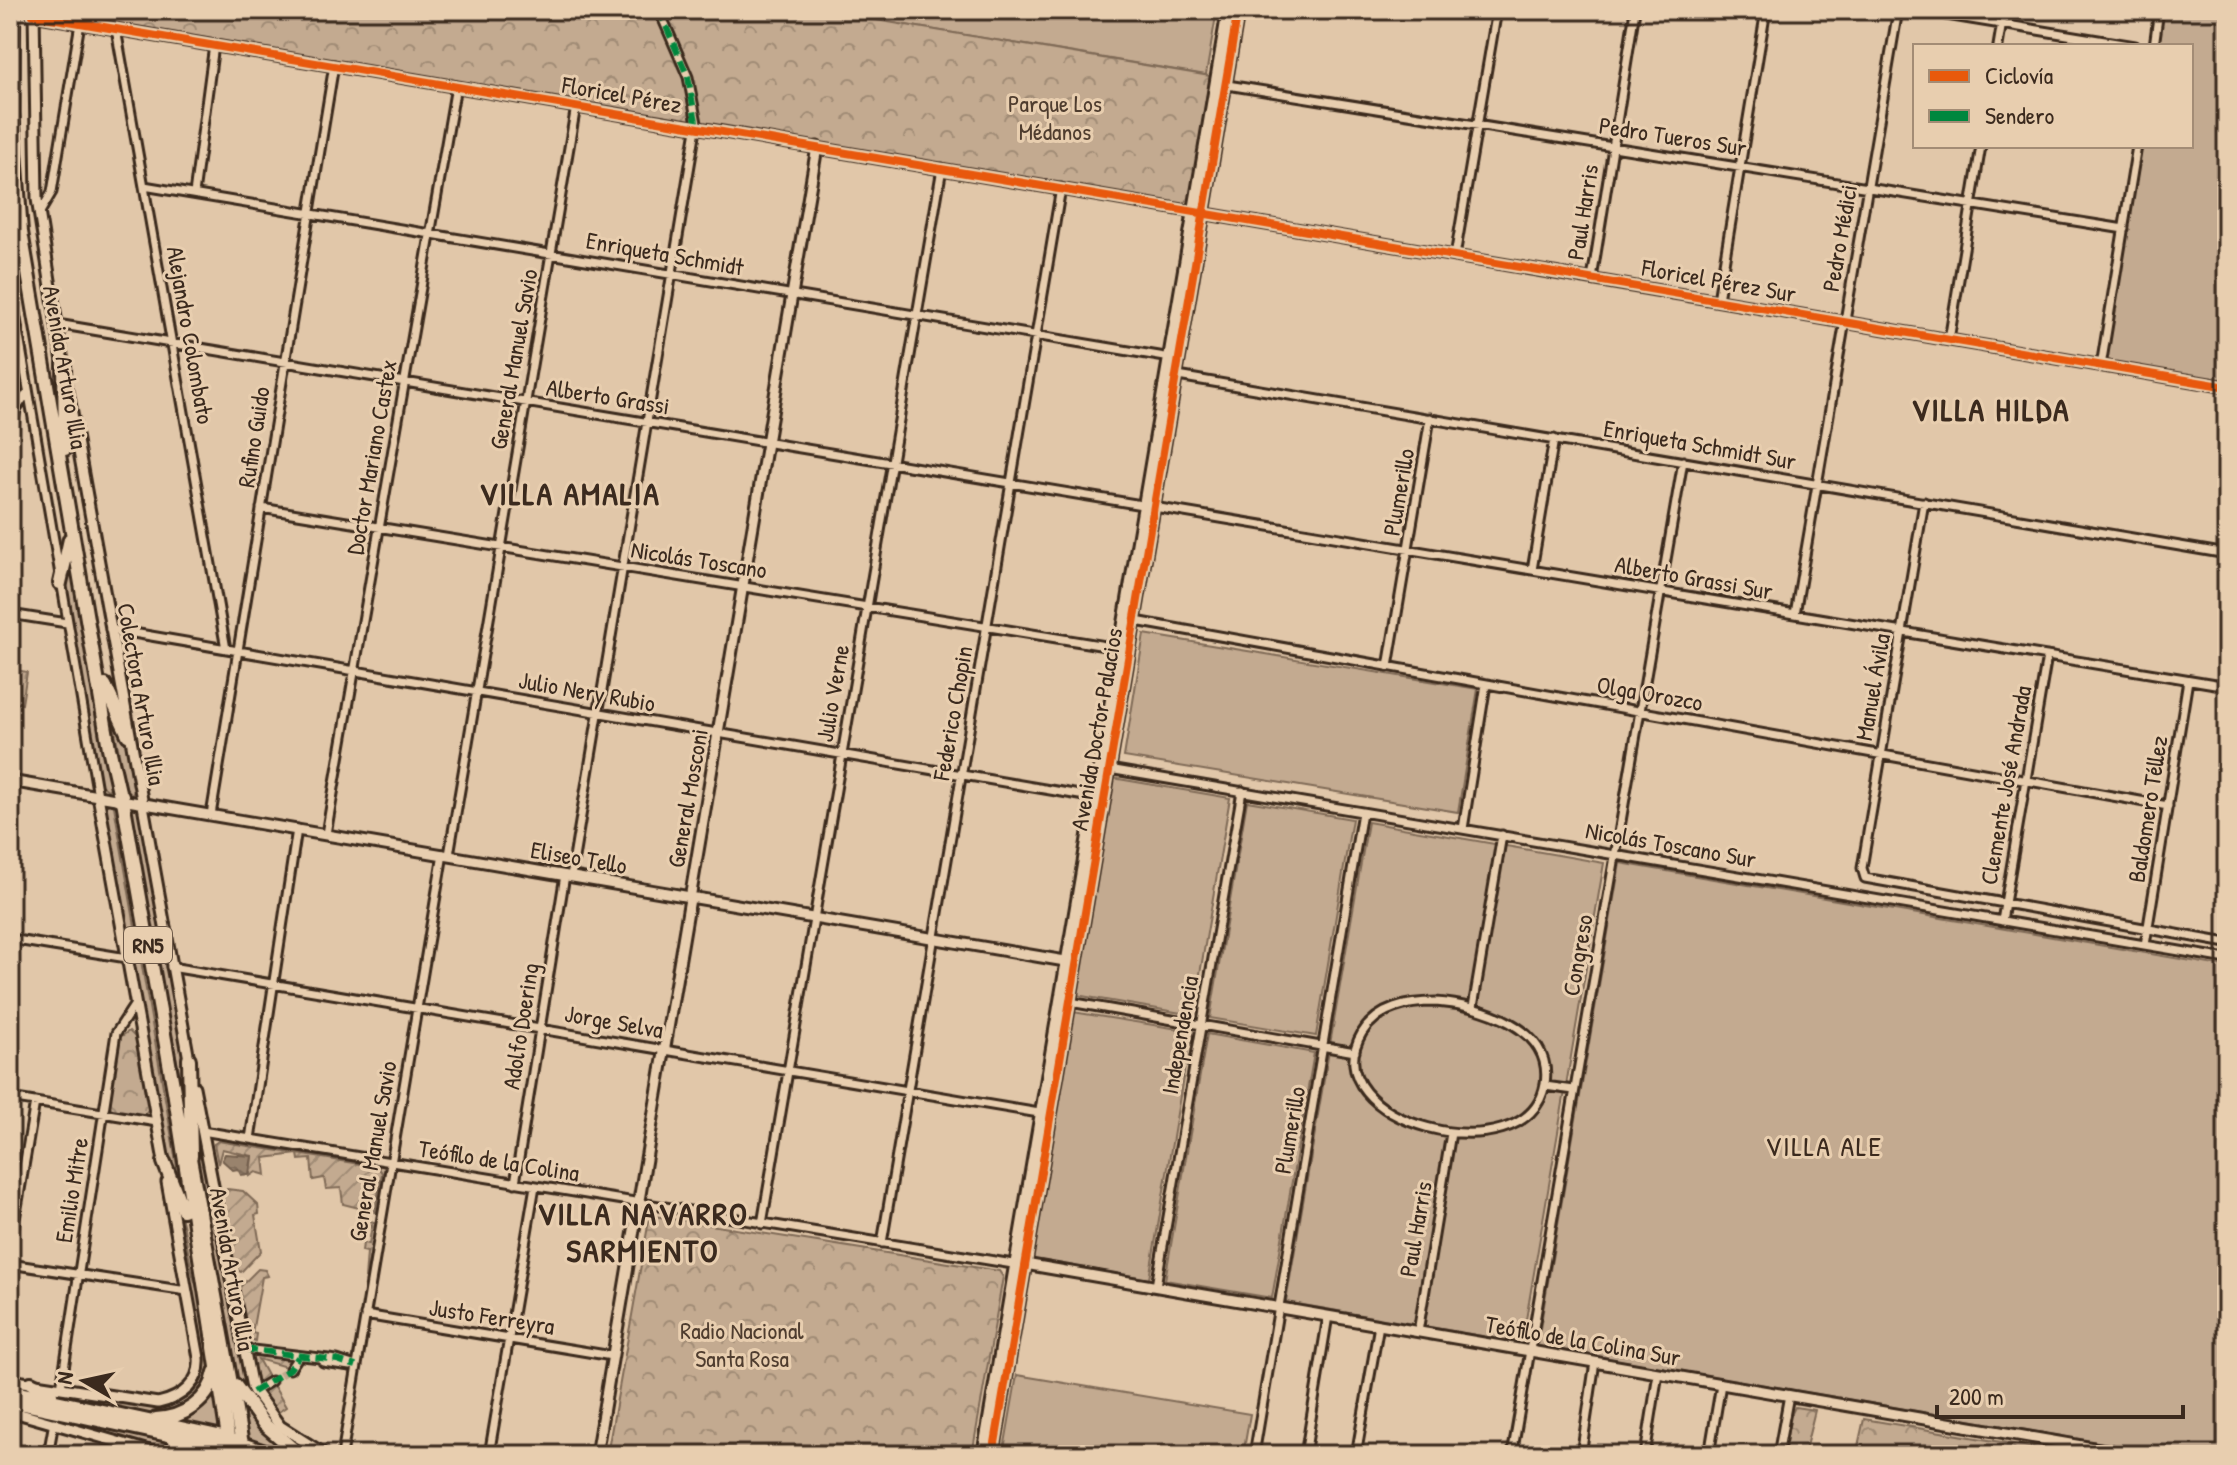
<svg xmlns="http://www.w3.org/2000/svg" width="2237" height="1465" viewBox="0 0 2237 1465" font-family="'Patrick Hand',sans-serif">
	<defs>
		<pattern id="forest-crowns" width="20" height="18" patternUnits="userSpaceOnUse" patternTransform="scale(2)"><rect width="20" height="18" fill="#c3aa90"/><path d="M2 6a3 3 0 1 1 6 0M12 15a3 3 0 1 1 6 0" fill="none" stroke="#a08b75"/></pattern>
		<pattern id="garden-furrows" width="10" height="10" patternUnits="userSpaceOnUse" patternTransform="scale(2)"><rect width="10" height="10" fill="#c3aa90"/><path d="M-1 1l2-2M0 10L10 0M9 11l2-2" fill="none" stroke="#a08b75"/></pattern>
		<pattern id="water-waves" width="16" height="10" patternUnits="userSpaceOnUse" patternTransform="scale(2)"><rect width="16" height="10" fill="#99836d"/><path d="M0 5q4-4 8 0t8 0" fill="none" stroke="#7e6b59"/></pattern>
	</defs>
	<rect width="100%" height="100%" fill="#e1c7a9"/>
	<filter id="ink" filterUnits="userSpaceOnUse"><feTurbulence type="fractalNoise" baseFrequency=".0125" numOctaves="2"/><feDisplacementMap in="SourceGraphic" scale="16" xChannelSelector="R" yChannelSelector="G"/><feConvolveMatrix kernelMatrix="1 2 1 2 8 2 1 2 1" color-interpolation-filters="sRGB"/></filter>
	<g filter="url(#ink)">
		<!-- grass -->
		<path fill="#c3aa90" stroke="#7f6a57" stroke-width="2" d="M 816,10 L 1217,10 L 1206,75 Z
			M 2164,10 L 2227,10 L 2227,383 L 2106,363 L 2142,146 L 2191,146 L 2191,46 L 2158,46 Z
			M 71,561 L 112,785 L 108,790 L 101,785 L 66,586 Z
			M 1144,634 L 1478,689 L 1458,812 L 1124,757 Z
			M 109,698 L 124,734 L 134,791 L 131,796 L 126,792 Z
			M 1113,778 L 1230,798 L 1193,1015 L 1076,995 Z
			M 1247,801 L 1352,819 L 1316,1036 L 1210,1018 Z
			M 110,803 L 114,806 L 181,1190 L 165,1149 L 105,807 Z
			M 133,807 L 138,810 L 188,1083 L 187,1114 L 129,811 Z
			M 1368,822 L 1604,863 L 1522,1343 L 1286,1302 Z
			M 1620,863 L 2227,967 L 2227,1455 L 2172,1455 L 1537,1346 Z
			M 1073,1012 L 1191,1031 L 1149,1279 L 1032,1259 Z
			M 1207,1034 L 1314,1053 L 1272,1298 L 1165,1280 Z
			M 196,1125 L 247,1391 L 280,1432 L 316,1455 C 289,1455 248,1402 237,1377 L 191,1128 Z
			M 223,1138 L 383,1165 L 386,1170 L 379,1211 L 375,1212 L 382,1173 L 378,1167 L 222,1141 Z
			M 174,1197 C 186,1222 186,1249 193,1275 C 200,1299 216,1347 211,1372 C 194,1441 87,1408 43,1388 C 83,1395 207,1436 204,1361 Z
			M 1017,1375 L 1250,1414 L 1243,1455 L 1003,1455 Z
			M 216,1385 L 223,1433 L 173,1422 Z
			M 238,1399 L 292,1455 L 245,1439 Z
			M 54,1413 L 155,1439 L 193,1455 L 173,1455 L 41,1414 Z"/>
		<!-- forest -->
		<path fill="url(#forest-crowns)" stroke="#7f6a57" stroke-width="2" d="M 41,10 L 816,10 L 1210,76 L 1190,198 L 1182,204 Z
			M 10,669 L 27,672 L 22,704 L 10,702 Z
			M 129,1031 L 136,1038 L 149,1109 L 142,1117 L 114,1112 L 110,1106 L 119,1038 Z
			M 654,1216 L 999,1271 L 1003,1277 L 972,1455 L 607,1455 L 649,1220 Z
			M 1795,1407 L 1815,1410 L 1804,1455 L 1784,1455 L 1790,1417 Z
			M 1864,1419 L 2078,1455 L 1856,1455 Z"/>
		<!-- garden -->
		<path fill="url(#garden-furrows)" stroke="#7f6a57" stroke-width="2" d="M 218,1141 L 378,1167 L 382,1173 L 375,1212 L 343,1204 L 341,1188 L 326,1189 L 324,1178 L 313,1180 L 311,1159 L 299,1160 L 298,1154 L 264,1158 L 266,1175 L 256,1172 L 250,1176 L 252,1156 L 222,1149 L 218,1164 L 214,1144 Z
			M 227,1189 L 243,1191 L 258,1205 L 259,1214 L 255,1215 L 261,1251 L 241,1272 L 234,1268 L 221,1197 Z
			M 367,1220 L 377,1223 L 365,1279 L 367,1252 L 362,1251 L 363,1243 L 369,1244 L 372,1225 L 366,1223 Z
			M 258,1269 L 265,1270 L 268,1276 L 262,1277 L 252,1333 L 256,1334 L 255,1341 L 247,1337 L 238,1289 Z
			M 250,1353 L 289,1358 L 291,1363 L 286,1367 L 258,1359 L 269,1379 L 258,1382 Z
			M 272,1383 L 286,1407 L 277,1413 L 262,1398 L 264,1389 Z"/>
		<!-- water -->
		<path fill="url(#water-waves)" stroke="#735f4d" stroke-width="2" d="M 225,1154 L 252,1156 L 249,1174 L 241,1175 L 238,1169 L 233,1170 L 222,1160 Z"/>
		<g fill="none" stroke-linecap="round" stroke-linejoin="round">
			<!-- minor-tunnel -->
			<path stroke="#c0a88d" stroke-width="7" stroke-dasharray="7 3.5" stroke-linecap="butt" d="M 271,1381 L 290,1369"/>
			<defs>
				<path id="minor" d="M 1916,10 L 2135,46
					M 116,29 L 226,649
					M 1998,46 L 2004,10
					M 2154,46 L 2159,10
					M 1221,84 L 2124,229
					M 144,186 L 1171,358
					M 194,194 L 214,45
					M 39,214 L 52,192 L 80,23
					M 1455,256 L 1497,10
					M 1592,279 L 1635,10
					M 10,284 L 98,796
					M 1718,300 L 1766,10
					M 57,324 L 2227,686
					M 1949,340 L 1981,146
					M 2101,366 L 2137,146
					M 1172,375 L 2227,554
					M 10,443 L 16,409 L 27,393
					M 1924,502 L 1862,868 L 1865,878 L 2227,943
					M 261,508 L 1124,649
					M 1532,570 L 1554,439
					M 10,614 L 67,623
					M 1795,614 L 1898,10
					M 1130,620 L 2168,806
					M 110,629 L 1097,798
					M 1388,667 L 1430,418
					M 1109,769 L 2227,959
					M 10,804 L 14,782
					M 211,815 L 334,65
					M 1463,829 L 1486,684
					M 326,834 L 456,86
					M 449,855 L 576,106
					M 571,876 L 697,123 L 688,77 L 659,10
					M 2002,921 L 2047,656
					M 10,939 L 127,958
					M 2145,945 L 2188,680
					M 171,967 L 1045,1114
					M 1070,1002 L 1355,1052
					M 1436,1002 C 1479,1005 1554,1027 1545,1084 C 1529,1179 1309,1122 1362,1033 C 1378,1007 1408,1002 1436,1002 Z
					M 1473,1007 L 1502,835
					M 1545,1086 L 1574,1090
					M 10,1098 L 157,1122
					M 202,1131 L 1019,1265
					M 250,1139 L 297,829
					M 515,1183 L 565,875
					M 762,1224 L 942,168
					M 882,1243 L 1061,188
					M 10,1249 L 35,1102
					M 10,1264 L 187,1291
					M 1156,1286 L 1242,791
					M 365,1315 L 612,1356
					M 1418,1332 L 1451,1133
					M 244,1349 L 337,1360 L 356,1366
					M 323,1362 L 350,1366
					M 290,1369 L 298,1357
					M 61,1388 L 116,1033 L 135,1004
					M 253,1392 L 271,1381
					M 48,1455 L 54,1422
					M 342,1455 L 443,854
					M 489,1455 L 535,1186
					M 1254,1455 L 1362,812
					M 1305,1455 L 1328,1316
					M 1356,1455 L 1379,1325
					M 1512,1455 L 1683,461
					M 1581,1455 L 1595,1362
					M 1645,1455 L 1658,1373
					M 1709,1455 L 1721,1384
					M 1778,1455 L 1789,1395"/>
				<path id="tertiary" d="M 34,10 L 37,199 L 64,368
					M 33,15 L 2227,387
					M 68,391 L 190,1065
					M 10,781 L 1071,962
					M 98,796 L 165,1167
					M 194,1087 L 252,1388 L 280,1426 L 326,1455
					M 1025,1264 L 2134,1455
					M 10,1380 L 158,1403 C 182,1398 201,1382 199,1358 L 167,1182
					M 10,1411 L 163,1455
					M 596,1455 L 817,147"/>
				<path id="secondary" d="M 983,1455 L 1228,10
					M 993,1455 L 1238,10"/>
				<path id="trunk" d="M 13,10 L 12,113 L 21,232 L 109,748 L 121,800
					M 64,364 L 65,449
					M 60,583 L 70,539
					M 105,685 L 128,735
					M 122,795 L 174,1091 L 230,1450
					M 189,1059 L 191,1156
					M 164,1162 L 183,1210
					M 31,1383 L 51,1394
					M 235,1385 L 264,1424 L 300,1455
					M 10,1391 L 218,1436 L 274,1455
					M 10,1401 L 205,1443 L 244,1455 L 188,1147
					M 156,1419 C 184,1418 210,1400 215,1372
					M 175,1441 L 201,1455"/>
			</defs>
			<!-- minor casing -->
			<use href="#minor" stroke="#3b2a1e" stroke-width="13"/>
			<!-- tertiary casing -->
			<use href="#tertiary" stroke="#3b2a1e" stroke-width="15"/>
			<!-- secondary casing -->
			<use href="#secondary" stroke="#3b2a1e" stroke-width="16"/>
			<!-- trunk casing -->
			<use href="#trunk" stroke="#3b2a1e" stroke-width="18"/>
			<!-- minor -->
			<use href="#minor" stroke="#e8ceaf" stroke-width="7"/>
			<!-- tertiary -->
			<use href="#tertiary" stroke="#e8ceaf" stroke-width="9"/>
			<!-- secondary -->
			<use href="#secondary" stroke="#e8ceaf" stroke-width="10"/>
			<!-- trunk -->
			<use href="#trunk" stroke="#e8ceaf" stroke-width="12"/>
			<!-- quiet -->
			<path stroke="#00873e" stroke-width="6" stroke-dasharray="12 6" stroke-linecap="butt" d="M 659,10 L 688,77 L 697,127
				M 244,1349 L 337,1360 L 356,1366
				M 253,1392 L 290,1369 L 298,1357"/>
			<defs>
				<path id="cycleway" d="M 34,10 L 33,15 L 2227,387
					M 993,1455 L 1238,10"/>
			</defs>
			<!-- cycleway casing -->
			<use href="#cycleway" stroke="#e8ceaf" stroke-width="13"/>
			<!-- cycleway -->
			<use href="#cycleway" stroke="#e8590c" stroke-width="8"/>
		</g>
	</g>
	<g text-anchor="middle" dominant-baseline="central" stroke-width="6" stroke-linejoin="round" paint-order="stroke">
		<!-- shield labels -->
		<rect fill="#e8ceaf" stroke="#6f5b4a" stroke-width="2" x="124" y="927" width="48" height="36" rx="6"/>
		<g font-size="22" font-weight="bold" fill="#3b2a1e">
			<text x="148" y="945">RN5</text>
		</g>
		<!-- street labels -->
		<g font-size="24" fill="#3b2a1e" stroke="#e8ceaf">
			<text transform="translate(622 94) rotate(10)">Floricel Pérez</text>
			<text transform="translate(1673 136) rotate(9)">Pedro Tueros Sur</text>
			<text transform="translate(1582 212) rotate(-81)">Paul Harris</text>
			<text transform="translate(1839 238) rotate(-80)">Pedro Médici</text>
			<text transform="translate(665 253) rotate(10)">Enriqueta Schmidt</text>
			<text transform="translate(1719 280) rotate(10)">Floricel Pérez Sur</text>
			<text transform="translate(191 335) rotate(80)">Alejandro Colombato</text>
			<text transform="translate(513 359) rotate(-80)">General Manuel Savio</text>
			<text transform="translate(66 367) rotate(80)">Avenida Arturo Illia</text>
			<text transform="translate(608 396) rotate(9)">Alberto Grassi</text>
			<text transform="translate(253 437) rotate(-81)">Rufino Guido</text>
			<text transform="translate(1700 444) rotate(10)">Enriqueta Schmidt Sur</text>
			<text transform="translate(371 457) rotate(-80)">Doctor Mariano Castex</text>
			<text transform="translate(1398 492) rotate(-80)">Plumerillo</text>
			<text transform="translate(699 559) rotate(9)">Nicolás Toscano</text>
			<text transform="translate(1694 577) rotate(10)">Alberto Grassi Sur</text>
			<text transform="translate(1872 687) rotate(-80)">Manuel Ávila</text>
			<text transform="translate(587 691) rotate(10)">Julio Nery Rubio</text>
			<text transform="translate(832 693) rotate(-80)">Julio Verne</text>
			<text transform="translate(1650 693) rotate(10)">Olga Orozco</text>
			<text transform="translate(142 694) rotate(80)">Colectora Arturo Illia</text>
			<text transform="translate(952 713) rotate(-80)">Federico Chopin</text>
			<text transform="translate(1096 729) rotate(-80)">Avenida Doctor Palacios</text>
			<text transform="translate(2005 785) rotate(-80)">Clemente José Andrada</text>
			<text transform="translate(687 798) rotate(-80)">General Mosconi</text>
			<text transform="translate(2147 809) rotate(-81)">Baldomero Téllez</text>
			<text transform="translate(1671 844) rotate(10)">Nicolás Toscano Sur</text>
			<text transform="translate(579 857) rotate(10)">Eliseo Tello</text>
			<text transform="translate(1577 955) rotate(-80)">Congreso</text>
			<text transform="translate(614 1021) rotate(10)">Jorge Selva</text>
			<text transform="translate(520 1026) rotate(-81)">Adolfo Doering</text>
			<text transform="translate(1179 1035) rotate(-80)">Independencia</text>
			<text transform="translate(1289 1130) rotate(-80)">Plumerillo</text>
			<text transform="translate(372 1151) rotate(-80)">General Manuel Savio</text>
			<text transform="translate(499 1160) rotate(9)">Teófilo de la Colina</text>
			<text transform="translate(71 1190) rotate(-81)">Emilio Mitre</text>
			<text transform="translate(1415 1229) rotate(-80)">Paul Harris</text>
			<text transform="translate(233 1269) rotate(80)">Avenida Arturo Illia</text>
			<text transform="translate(492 1316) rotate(9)">Justo Ferreyra</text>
			<text transform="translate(1583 1340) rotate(10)">Teófilo de la Colina Sur</text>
		</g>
		<!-- park labels -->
		<g font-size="24" fill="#4f3d2f" stroke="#e8ceaf">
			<text x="1055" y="103">Parque Los<tspan x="1055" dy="28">Médanos</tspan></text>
			<text x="742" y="1330">Radio Nacional<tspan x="742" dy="28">Santa Rosa</tspan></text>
		</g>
		<!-- quarter labels -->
		<g font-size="28" letter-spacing="2" fill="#3b2a1e" stroke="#e8ceaf">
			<text x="1824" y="1146">VILLA ALE</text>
		</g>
		<!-- district labels -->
		<g font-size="32" font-weight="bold" letter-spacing="2" fill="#3b2a1e" stroke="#e8ceaf">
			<text x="1991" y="409">VILLA HILDA</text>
			<text x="570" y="493">VILLA AMALIA</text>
			<text x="643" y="1213">VILLA NAVARRO<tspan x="643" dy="37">SARMIENTO</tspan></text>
		</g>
	</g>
	<!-- margin -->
	<rect width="2237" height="1465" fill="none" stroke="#e8ceaf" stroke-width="40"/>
	<rect x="20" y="20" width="2197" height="1425" fill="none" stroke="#3b2a1e" stroke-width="3" filter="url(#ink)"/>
	<!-- legend -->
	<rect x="1913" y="44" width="280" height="104" fill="#e8ceaf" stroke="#a38c75" stroke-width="2"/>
	<rect x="1929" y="70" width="40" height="12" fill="#e8590c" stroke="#a38c75" stroke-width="2"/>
	<text x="1985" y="84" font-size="24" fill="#3b2a1e">Ciclovía</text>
	<rect x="1929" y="110" width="40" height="12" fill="#00873e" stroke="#a38c75" stroke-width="2"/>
	<text x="1985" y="124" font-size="24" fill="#3b2a1e">Sendero</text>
	<!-- north arrow -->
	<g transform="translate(84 1381) rotate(279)" stroke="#e8ceaf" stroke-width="6" paint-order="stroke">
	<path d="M0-6L14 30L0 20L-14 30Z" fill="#3b2a1e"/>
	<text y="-12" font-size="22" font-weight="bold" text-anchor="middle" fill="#3b2a1e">N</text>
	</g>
	<!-- scale -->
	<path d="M1937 1405v12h246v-12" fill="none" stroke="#3b2a1e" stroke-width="4"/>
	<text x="1949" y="1405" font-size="24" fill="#3b2a1e" stroke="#e8ceaf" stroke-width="6" paint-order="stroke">200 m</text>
</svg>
